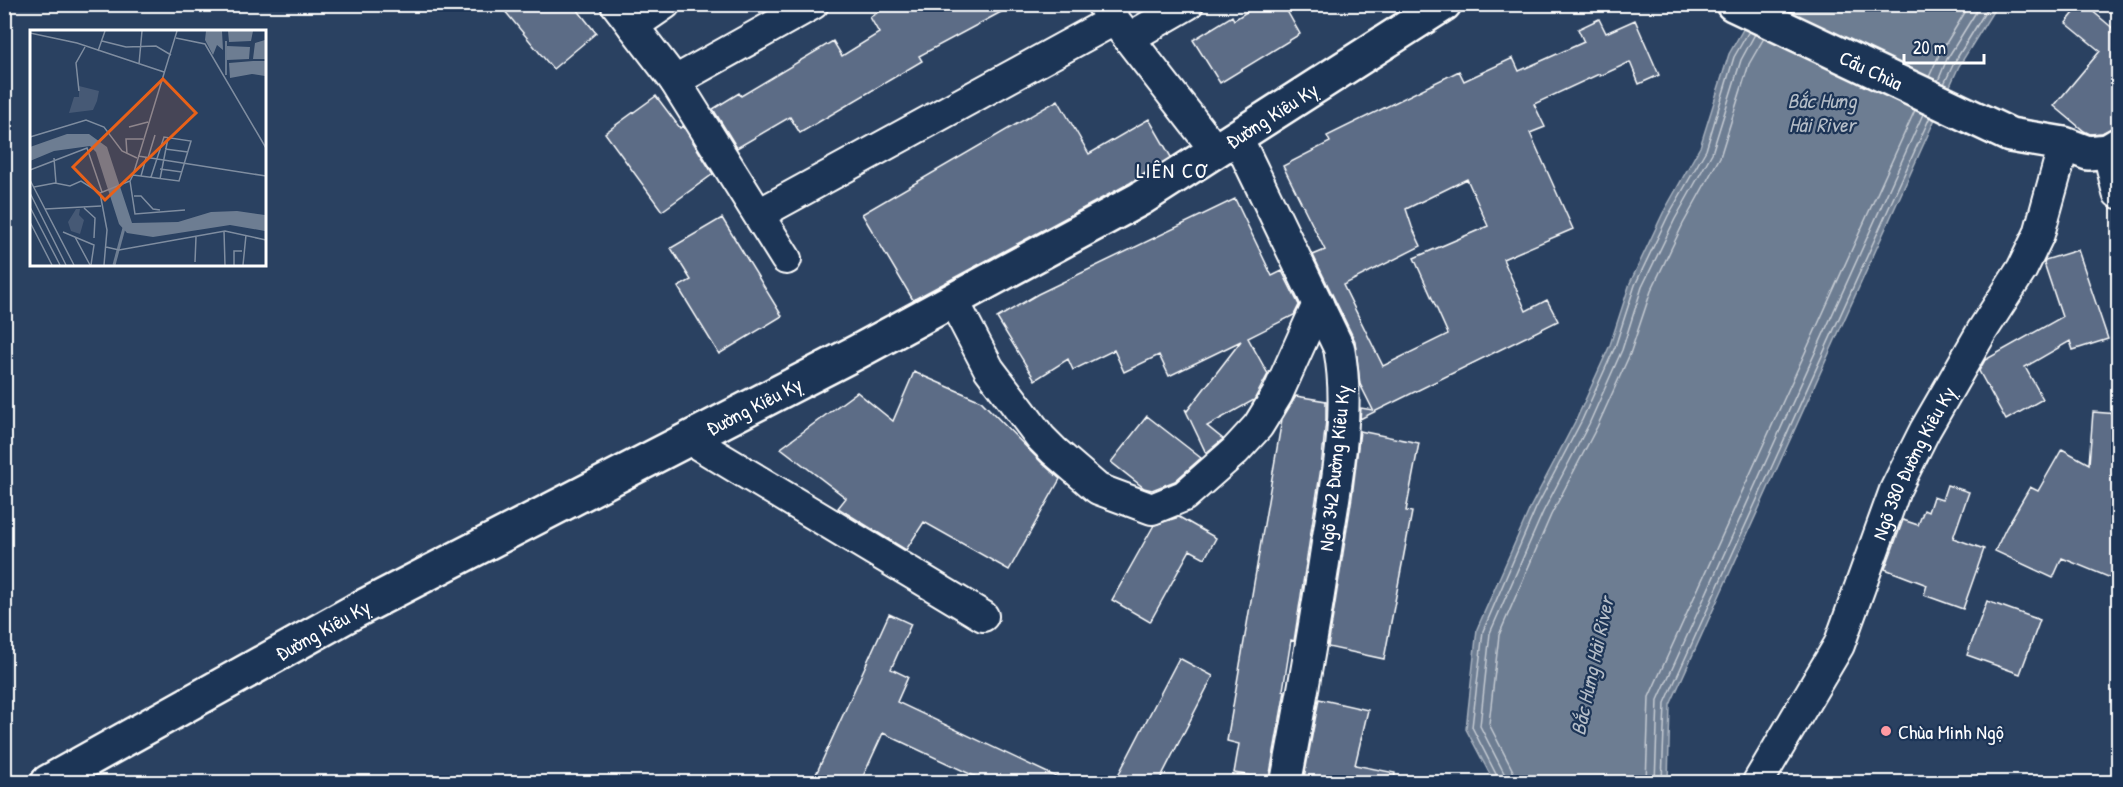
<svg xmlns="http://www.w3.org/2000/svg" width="2123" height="787" viewBox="0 0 2123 787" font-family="'Patrick Hand',sans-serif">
	<rect width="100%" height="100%" fill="#2a4161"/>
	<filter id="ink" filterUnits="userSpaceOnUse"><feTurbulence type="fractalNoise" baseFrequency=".0167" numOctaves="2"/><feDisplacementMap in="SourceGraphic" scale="12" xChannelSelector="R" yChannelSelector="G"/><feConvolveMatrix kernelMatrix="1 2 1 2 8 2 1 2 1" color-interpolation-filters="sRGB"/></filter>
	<g filter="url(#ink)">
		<!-- water -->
		<path fill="#6d7d92" stroke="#a7b1be" stroke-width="1.5" d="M 1757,5 L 1997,5 L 1959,66 L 1670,705 L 1668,782 L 1494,782 L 1466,729 L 1477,629 L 1531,506 L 1577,418 L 1610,345 L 1630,283 L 1663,213 L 1700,147 L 1729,54 Z"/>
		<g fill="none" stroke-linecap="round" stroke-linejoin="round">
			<!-- shore -->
			<path stroke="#c5cbd3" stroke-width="1.5" d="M 1929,77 L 1939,55 L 1970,4
				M 1938,81 L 1947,59 L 1981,4
				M 1944,84 L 1954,63 L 1990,4
				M 1499,782 L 1498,778 L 1472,727 L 1483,631 L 1536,508 L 1582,420 L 1615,347 L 1635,285 L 1668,216 L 1706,150 L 1734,57 L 1749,31
				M 1507,782 L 1505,775 L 1480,726 L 1490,633 L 1543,512 L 1589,424 L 1622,350 L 1642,287 L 1675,219 L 1712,153 L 1741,60 L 1755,34
				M 1516,782 L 1513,771 L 1489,724 L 1499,635 L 1551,515 L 1597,427 L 1630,354 L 1651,291 L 1683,224 L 1720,157 L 1749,64 L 1764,38
				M 1646,782 L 1649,697 L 1915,110
				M 1655,782 L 1658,700 L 1923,114
				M 1662,782 L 1665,703 L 1930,117"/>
		</g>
		<!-- building -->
		<path fill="#5b6c86" stroke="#fff" stroke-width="1.5" fill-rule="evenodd" d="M 499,4 L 573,4 L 596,33 L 553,69 Z
			M 891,4 L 1016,4 L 919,56 L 922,61 L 800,133 L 790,117 L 737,148 L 713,109 L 739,93 L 741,96 L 833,41 L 842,56 L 879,33 L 870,17 Z
			M 1259,4 L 1283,4 L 1300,34 L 1220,83 L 1193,40 L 1232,16 L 1234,20 Z
			M 2081,4 L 2084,4 L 2116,31 L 2118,28 L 2118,121 L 2114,127 L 2102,133 L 2090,134 L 2084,131 L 2054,106 L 2100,51 L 2066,23 Z
			M 1599,19 L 1606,33 L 1635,20 L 1659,75 L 1639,84 L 1630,62 L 1600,76 L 1599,74 L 1534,104 L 1545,127 L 1530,133 L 1573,229 L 1503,259 L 1526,311 L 1547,300 L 1558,321 L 1360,419 L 1361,408 L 1373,410 L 1360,384 L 1355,341 L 1313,255 L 1325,250 L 1283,166 L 1330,142 L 1327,136 L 1459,71 L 1464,81 L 1513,58 L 1519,71 L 1584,42 L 1578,29 ZM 1467,179 L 1488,226 L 1414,258 L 1448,334 L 1383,366 L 1343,285 L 1421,246 L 1412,227 L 1406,209 Z
			M 656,96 L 680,128 L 683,126 L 713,174 L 662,211 L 605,133 Z
			M 1058,100 L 1089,154 L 1149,119 L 1171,157 L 1130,183 L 913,300 L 862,214 Z
			M 1235,199 L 1272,276 L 1282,271 L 1299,305 L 1294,315 L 1248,338 L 1268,374 L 1254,400 L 1207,426 L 1223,439 L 1206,453 L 1185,409 L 1187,411 L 1241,341 L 1169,376 L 1159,355 L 1124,372 L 1114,350 L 1073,370 L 1068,359 L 1035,380 L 997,318 L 1038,294 Z
			M 722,218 L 782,316 L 719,354 L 678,287 L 691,280 L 671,248 Z
			M 2078,250 L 2108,339 L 2073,350 L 2070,341 L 2025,367 L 2043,399 L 2006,420 L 1979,371 L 1985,360 L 2062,317 L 2044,263 L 2045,260 Z
			M 914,372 L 981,401 L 1042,463 L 1060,479 L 1009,570 L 924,522 L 906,550 L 838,508 L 846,498 L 781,448 L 857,392 L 893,421 Z
			M 1296,396 L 1326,401 L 1326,420 L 1321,468 L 1305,570 L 1294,641 L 1291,640 L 1283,690 L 1285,691 L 1269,779 L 1234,773 L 1239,744 L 1227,741 L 1282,419 Z
			M 2093,412 L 2118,414 L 2118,581 L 2062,558 L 2053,578 L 1995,551 L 2006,528 L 2030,487 L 2038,491 L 2062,449 L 2089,464 Z
			M 1147,416 L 1201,458 L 1175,481 L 1152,490 L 1144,488 L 1111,462 Z
			M 1360,431 L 1419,443 L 1406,511 L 1412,512 L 1384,659 L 1328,647 L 1352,497 Z
			M 1947,485 L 1969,492 L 1953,538 L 1984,549 L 1963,609 L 1924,595 L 1927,585 L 1885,569 L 1903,520 L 1918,525 L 1924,510 L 1928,512 L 1933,497 L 1942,500 Z
			M 1179,517 L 1216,538 L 1205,558 L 1190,550 L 1150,622 L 1112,600 L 1154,525 Z
			M 1987,601 L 2040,620 L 2020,674 L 1967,655 Z
			M 889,614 L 911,624 L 891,669 L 908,677 L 897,702 L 1069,783 L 989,783 L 883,733 L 860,783 L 812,783 Z
			M 1179,658 L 1213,676 L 1158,783 L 1114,783 Z
			M 1319,699 L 1368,710 L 1355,765 L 1395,773 L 1394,783 L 1303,783 Z"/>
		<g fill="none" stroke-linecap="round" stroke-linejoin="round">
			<defs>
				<g id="street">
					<path d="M 616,4 L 675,81 L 813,4"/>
					<path d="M 1102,4 L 1216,151"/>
					<path d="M 633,26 L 665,4"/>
					<path d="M 1129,38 L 1188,4"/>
					<path d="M 675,81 L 786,259"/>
					<path d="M 1237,137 L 1339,348 C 1351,412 1337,479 1327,543 C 1315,623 1301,703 1286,782"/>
					<path d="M 2108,151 L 2118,193"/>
					<path d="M 759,214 L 1114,20"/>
					<path d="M 953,300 L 989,369 L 1041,438 L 1054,451 L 1098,489 L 1152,509 L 1184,496 L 1235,451 L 1258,426 L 1277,395 L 1318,304"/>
					<path d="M 689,439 L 983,616"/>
					<path id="s1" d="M 1758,782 L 1839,645 L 1895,490 L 1925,430 L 1982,331 L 2022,269 L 2039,234 L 2064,144"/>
				</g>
				<g id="secondary">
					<path id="s2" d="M 1733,4 L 2010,135 L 2064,144 L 2088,153 L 2108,151 L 2118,145"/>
					<path id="s3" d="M 48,782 L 355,611 L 857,352 L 1140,199 L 1444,4"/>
				</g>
			</defs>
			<!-- street casing -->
			<use href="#street" stroke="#fff" stroke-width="34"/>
			<!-- secondary casing -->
			<use href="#secondary" stroke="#fff" stroke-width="38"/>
			<!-- street -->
			<use href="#street" stroke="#1d3557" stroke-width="30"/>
			<!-- secondary -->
			<use href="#secondary" stroke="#1d3557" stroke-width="33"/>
		</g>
	</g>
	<!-- markers -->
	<circle fill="#ff9aa2" stroke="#1d3557" stroke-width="2" cx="1886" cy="731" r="6"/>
	<g text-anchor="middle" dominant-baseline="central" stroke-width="4.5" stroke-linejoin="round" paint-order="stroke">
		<!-- street labels -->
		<g font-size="20" fill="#fff" stroke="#1d3557">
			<text stroke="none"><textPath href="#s2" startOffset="153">Cầu Chùa</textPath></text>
			<text stroke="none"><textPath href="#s3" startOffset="1394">Đường Kiêu Kỵ</textPath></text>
			<text stroke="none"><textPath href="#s3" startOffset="800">Đường Kiêu Kỵ</textPath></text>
			<text stroke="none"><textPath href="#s1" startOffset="356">Ngõ 380 Đường Kiêu Kỵ</textPath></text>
			<text transform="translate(1334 468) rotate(-84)">Ngõ 342 Đường Kiêu Kỵ</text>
			<text stroke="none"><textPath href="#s3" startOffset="314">Đường Kiêu Kỵ</textPath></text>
		</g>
		<!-- poi labels -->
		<g font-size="20" fill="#fff" stroke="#1d3557" text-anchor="start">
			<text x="1898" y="731">Chùa Minh Ngộ</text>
		</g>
		<!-- water labels -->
		<g font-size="21" font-style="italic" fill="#b6bec8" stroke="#1d3557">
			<text x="1822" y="100">Bắc Hưng<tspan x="1822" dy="24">Hải River</tspan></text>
			<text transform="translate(1592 666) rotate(-78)">Bắc Hưng Hải River</text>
		</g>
		<!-- neighbourhood labels -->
		<g font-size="21" letter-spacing="1.5" fill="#fff" stroke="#1d3557">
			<text x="1172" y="170">LIÊN CƠ</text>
		</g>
	</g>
	<!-- overview -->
	<g transform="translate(30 30)">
		<rect width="236" height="236" fill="#2a4161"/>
		<path d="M 49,56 L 69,61 L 67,71 L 63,80 L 39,83 L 44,67 L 49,67 ZM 46,179 L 50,179 L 49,185 L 54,190 L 50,204 L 41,201 L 38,192 Z" fill="#465975"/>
		<path d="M 176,1 L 192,1 L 193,20 L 187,15 L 183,25 L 175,10 ZM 198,1 L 223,1 L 221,11 L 199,12 ZM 235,10 L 235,29 L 223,29 L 225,13 ZM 197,16 L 220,17 L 219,29 L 197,30 ZM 223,31 L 235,31 L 235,46 L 222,44 L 200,48 L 199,33 ZM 37,104 L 59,104 L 77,117 L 102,193 L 148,192 L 181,182 L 207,181 L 235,185 L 235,201 L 200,195 L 123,207 L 97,203 L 89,194 L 66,122 L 60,116 L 24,121 L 0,131 L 0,117 Z" fill="#6d7d92"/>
		<path fill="none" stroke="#6d7d92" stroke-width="3" d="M 84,235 L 94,198"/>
		<path fill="none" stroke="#7f8da0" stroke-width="1.5" d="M 0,3 L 47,13 L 134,42M 146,8 L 175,14 L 236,118M 72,11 L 96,17 L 126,16 L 141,25M 196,11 L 196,45M 68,21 L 75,1M 109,34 L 112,1M 49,61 L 46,33 L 55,17M 99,97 L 118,92M 0,107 L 56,90 L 74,97 L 92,121 L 107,128M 135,119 L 158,122M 97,124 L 96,109 L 113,109M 108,126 L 236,146M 24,128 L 26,153M 118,128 L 125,105M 130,139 L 152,142M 0,140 L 57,118 L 72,162M 103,145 L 149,151 L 161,111 L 134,107 L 121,147M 111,146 L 116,128M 130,149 L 138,108M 0,150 L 44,235M 100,151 L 105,184 L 155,180M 4,157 L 25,153 L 40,156 L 51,151 L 70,163M 0,163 L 36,235M 104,166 L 111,166 L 123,179 L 130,180M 0,177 L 30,235M 54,178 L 65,188 L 64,208M 15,179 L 71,176M 0,192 L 22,235M 194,201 L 195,235M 33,202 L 64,215 L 61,235M 45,207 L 60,235M 76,217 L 89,220 L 195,201 L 236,210M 165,232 L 166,207M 74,235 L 77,200 L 70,163 L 100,151 L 103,145 L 147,1M 204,235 L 204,221 L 212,221M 213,235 L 216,205"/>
		<path fill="#e96118" fill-opacity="0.15" stroke="#e96118" stroke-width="3" d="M 133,49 L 166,83 L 75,170 L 43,137 Z"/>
		<rect width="236" height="236" fill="none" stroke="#fff" stroke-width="3"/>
	</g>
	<!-- margin -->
	<rect width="2123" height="787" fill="none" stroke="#1d3557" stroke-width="24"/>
	<rect x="12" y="12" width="2099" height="763" fill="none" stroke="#fff" stroke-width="2" filter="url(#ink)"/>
	<!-- scale -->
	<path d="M1904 54v9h80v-9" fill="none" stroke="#ffffff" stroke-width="3"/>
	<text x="1913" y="54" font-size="18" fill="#ffffff" stroke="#1d3557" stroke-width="4.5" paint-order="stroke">20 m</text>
</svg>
